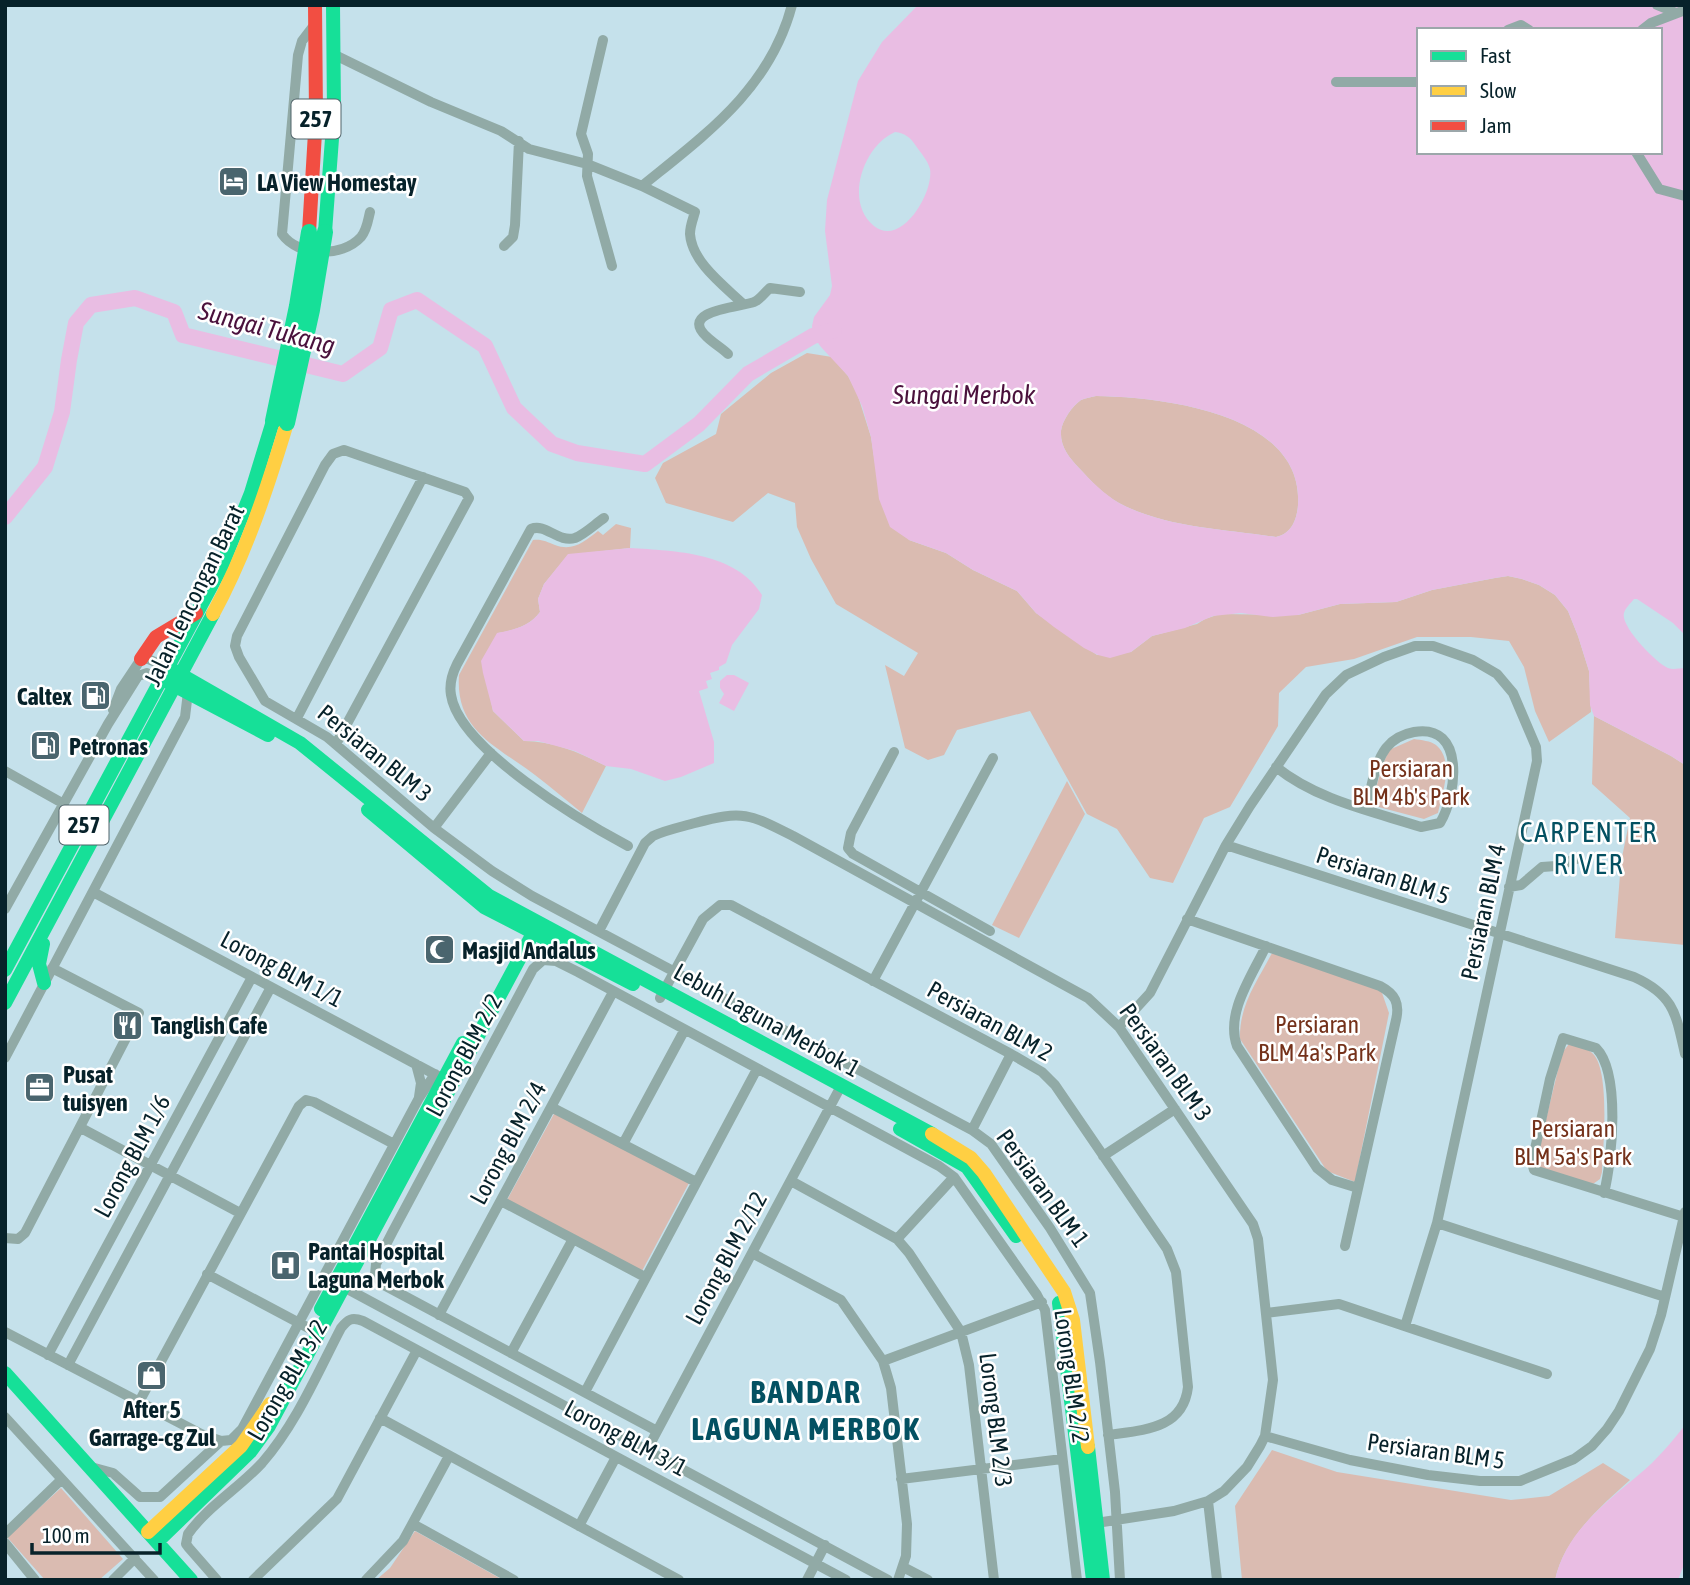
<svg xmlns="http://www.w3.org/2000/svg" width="1690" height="1585" viewBox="0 0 1690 1585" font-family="'Asap Condensed',sans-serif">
	<rect width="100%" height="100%" fill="#c5e1eb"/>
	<!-- green -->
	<path fill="#dabbb1" d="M 807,353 L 832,357 L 848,376 L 857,393 L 871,437 L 877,476 L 909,540 L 946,553 L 973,570 L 1017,591 L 1036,613 L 1097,655 L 1131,652 L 1152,636 L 1197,624 L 1205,619 L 1220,614 L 1298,615 L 1340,604 L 1396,602 L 1432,590 L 1495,578 L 1508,576 L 1522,579 L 1539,585 L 1555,595 L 1568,611 L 1578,636 L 1589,671 L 1591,712 L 1549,742 L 1535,711 L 1524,667 L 1509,641 L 1471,637 L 1417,637 L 1354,659 L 1306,667 L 1279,693 L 1278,726 L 1230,807 L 1204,818 L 1173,883 L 1150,878 L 1117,829 L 1087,814 L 1030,711 L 957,730 L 944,755 L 928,760 L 905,748 L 885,665 L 904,676 L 918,653 L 836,604 L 811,559 L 797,527 L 795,503 L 768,493 L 733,522 L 666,503 L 655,478 L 663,463 L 716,434 L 721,414 L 771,373 Z
		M 1096,396 C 1162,397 1304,413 1298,505 C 1297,520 1291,534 1276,537 C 1225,529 1166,528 1119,503 C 1103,494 1091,481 1079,468 C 1069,457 1060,447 1061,431 C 1062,421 1072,406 1081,400 C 1085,398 1092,397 1096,396 Z
		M 616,524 L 631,528 L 630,548 L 568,555 L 544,584 L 538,599 L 540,612 C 530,626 514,630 498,633 L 490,695 L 493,711 L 524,741 C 554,741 580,753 606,766 L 582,813 C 566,800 551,787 535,775 C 497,746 455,731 459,675 L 533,540 C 542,539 547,542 555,545 C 573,552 585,541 598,531 L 603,535 Z
		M 1594,716 L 1671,756 L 1685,765 L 1685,945 L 1615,938 L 1621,862 L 1630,818 L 1592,784 Z
		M 1414,739 C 1421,740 1431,741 1436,745 C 1455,761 1442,793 1438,813 L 1424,819 L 1371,805 L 1383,764 L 1389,750 Z
		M 1067,781 L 1085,814 L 1019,938 L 992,925 Z
		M 1272,953 L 1381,990 L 1389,1013 L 1355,1182 L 1327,1171 L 1240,1039 C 1239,1005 1257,982 1272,953 Z
		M 1569,1044 C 1576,1046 1585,1048 1591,1052 C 1611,1066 1603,1148 1602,1172 L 1600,1179 L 1593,1184 L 1542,1169 L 1536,1161 L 1562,1053 Z
		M 555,1112 L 689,1183 L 642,1271 L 507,1200 Z
		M 1272,1450 L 1337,1472 L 1511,1500 L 1549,1496 L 1603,1463 L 1630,1480 C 1600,1507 1564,1538 1555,1580 L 1242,1580 L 1235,1506 Z
		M 61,1488 L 123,1559 L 99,1580 L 45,1580 L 7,1537 Z
		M 415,1531 L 503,1580 L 376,1580 L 390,1568 Z"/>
	<!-- water -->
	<path fill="#e9bde3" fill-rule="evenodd" d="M 918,5 L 1685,5 L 1685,635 L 1673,623 L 1637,599 L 1634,599 C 1631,603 1625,608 1624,613 C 1620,626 1656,663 1668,668 C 1673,670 1679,668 1685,668 L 1685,765 L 1671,756 L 1594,716 L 1590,705 L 1589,671 L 1578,636 L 1568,611 L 1555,595 L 1539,585 L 1522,579 L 1508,576 L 1495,578 L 1432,590 L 1396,602 L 1340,604 L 1298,615 L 1273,617 L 1241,613 L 1213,616 L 1185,628 L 1152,636 L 1131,652 L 1110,658 L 1098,655 L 1084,648 L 1054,627 L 1036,613 L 1017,591 L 973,570 L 946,553 L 909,540 L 890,527 L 879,499 L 871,437 L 862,406 L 848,376 L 821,347 L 813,336 L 812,326 L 814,317 L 830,295 L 832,286 L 825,231 L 827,200 L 858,81 L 882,42 ZM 1419,30 L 1660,30 L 1660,152 L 1419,152 ZM 895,132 C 905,133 911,138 916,146 C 921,153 928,161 930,169 C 934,193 901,248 874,226 C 844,202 863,146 895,132 ZM 1096,396 C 1162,397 1304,413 1298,505 C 1297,520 1291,534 1276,537 C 1225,529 1166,528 1119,503 C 1104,494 1091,481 1079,468 C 1069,457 1060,447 1061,431 C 1062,421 1072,406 1081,400 C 1085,398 1092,397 1096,396 Z
		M 630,548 C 675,551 736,552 762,595 L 759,609 L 732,645 L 726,663 L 719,667 L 719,670 L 710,673 L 712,679 L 706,681 L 708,688 L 699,691 L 714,742 L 714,763 L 681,777 L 665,781 L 631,769 L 606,766 L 575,751 L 538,741 L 524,741 L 493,711 L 483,673 L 481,661 L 497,633 C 514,630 530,626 540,612 L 538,599 L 544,584 L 568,554 Z
		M 727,675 L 734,675 L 749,683 L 734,711 L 719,703 L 724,694 L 720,688 L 720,681 Z
		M 1685,1425 L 1685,1562 L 1678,1580 L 1555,1580 C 1567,1526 1615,1497 1652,1463 C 1664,1451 1675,1438 1685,1425 Z"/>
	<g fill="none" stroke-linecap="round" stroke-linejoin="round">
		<!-- river -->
		<path stroke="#e9bde3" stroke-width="16" d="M 5,517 L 45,467 L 62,412 L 69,360 L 76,323 L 91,305 L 135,298 L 174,312 L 183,335 L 343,374 L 380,348 L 391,310 L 417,300 L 485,346 L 514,408 L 552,444 L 577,453 L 645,464 L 699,424 L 748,374 L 813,336 L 834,330"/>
		<!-- street -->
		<path stroke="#91aaa6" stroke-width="10" d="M 1657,5 L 1674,12
			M 315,24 L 302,41 L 298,55 L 282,234 C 298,257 342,258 361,237 C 367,230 368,220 370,212
			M 1508,30 L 1521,25 L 1529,30
			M 1642,30 L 1651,23 L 1685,10
			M 603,40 L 581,134 L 588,154 L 587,176 L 612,266
			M 335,55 L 431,102 L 501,131 L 529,149 L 587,164 L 642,186 L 695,212 C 693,219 690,226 690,234 C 692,262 723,285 742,303
			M 1336,82 L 1419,82
			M 1636,152 L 1659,189 L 1685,196
			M 642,186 C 706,134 770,89 792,5
			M 504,246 L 513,237 L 515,225 L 519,141
			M 728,354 C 722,348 713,343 707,337 C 677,310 742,307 754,302 C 760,300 765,292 770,288 L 800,292
			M 604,518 C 595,524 585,534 575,538 C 558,543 546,523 531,529 L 457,664 C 452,674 449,684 451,695 C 459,749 583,822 628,846
			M 113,710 L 121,689 L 141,659 L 148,659 L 167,667
			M 297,718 L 423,477
			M 336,744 L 469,498 L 465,492 L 344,450 L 333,454 L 325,465 L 237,636 L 235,646 L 239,657 L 265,701 L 327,737 L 434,828 L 492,871 L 532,896 L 972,1130 L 991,1144 L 1050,1228 L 1090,1293 L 1100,1362 L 1115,1492 L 1120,1580
			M 894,752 L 851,833 L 848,848 L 853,854 L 990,931
			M 1276,767 C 1317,800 1371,811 1421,827 L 1440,823 C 1457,795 1466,723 1414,732 C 1403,734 1393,739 1386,748 C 1374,764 1371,790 1366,810
			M 5,771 L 64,804
			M 434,828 L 491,753
			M 1226,845 L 1634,977 C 1674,995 1676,1014 1685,1054
			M 1509,887 L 1521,885 L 1542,867 L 1556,866 L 1579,858
			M 93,892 L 438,1076
			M 5,909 L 108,724 L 138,676 L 147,673 L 161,679
			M 1187,919 L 1380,986 C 1395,994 1400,1003 1396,1020 L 1345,1246
			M 599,931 L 645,843 L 653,836 C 666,830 681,827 695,823 C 743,810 750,814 793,836 L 1088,998 L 1119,1027 L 1253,1224 L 1258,1239 L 1273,1380 L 1265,1436 L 1260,1446 L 1247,1467 L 1224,1491 L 1208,1501 L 1174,1511 L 1090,1524
			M 1266,946 C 1252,976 1225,1013 1237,1046 L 1317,1168 L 1332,1180 L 1358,1188
			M 873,981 L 993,758
			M 660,998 L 703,919 L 720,905 L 731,905 L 1011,1054 L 1042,1072 L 1055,1085 L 1167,1249 L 1176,1272 L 1188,1387 C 1183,1430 1142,1430 1108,1435
			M 1119,1027 L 1150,993 L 1226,845 L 1250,806 L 1326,694 L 1346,675 L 1384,657 L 1415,646 L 1433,646 L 1473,660 L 1497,674 L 1513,693 L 1536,747 L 1537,761 L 1437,1223 L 1405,1326
			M 5,1058 L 185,717 L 188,692
			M 416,1064 L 421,1083 L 419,1097
			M 551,1107 L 696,1182
			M 81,1128 L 240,1213
			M 972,1130 L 1011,1054
			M 623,1144 L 684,1031
			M 1103,1156 L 1175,1109
			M 791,1181 L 897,1239 L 909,1253 L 961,1332 L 969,1365 L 994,1580
			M 1604,1193 C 1612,1161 1621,1073 1596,1048 L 1563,1038 L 1550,1079 L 1532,1163 L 1534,1170 L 1684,1217
			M 501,1201 L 645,1277
			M 1437,1223 L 1665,1297
			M 5,1238 L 18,1239 L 25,1233 L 139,1013 L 52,968
			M 897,1239 L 954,1177
			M 752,1253 L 841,1300 L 883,1361 L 891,1388 L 907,1524 L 906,1556 L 898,1580
			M 207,1274 L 318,1333
			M 340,1285 L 888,1580
			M 1266,1313 L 1339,1304 L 1547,1374
			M 439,1315 L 613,992
			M 5,1332 L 201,1434 L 221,1441
			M 511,1353 L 573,1239
			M 48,1355 L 252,977
			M 883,1361 L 1042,1302
			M 68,1365 L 271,987
			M 585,1392 L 757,1069
			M 139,1402 L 299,1106 L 306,1100 L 314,1102 L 394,1144
			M 5,1417 L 154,1580
			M 380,1418 L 679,1580
			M 657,1431 L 382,1284 L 375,1275 L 376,1264 L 393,1231 L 533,969 L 543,960 L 556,961 L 578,972 L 939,1166 L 954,1177 L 1037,1295 L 1045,1310 L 1077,1580
			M 1265,1436 L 1350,1460 L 1428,1475 L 1480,1481 L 1520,1481 L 1574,1459 L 1592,1446 L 1607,1429 L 1619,1411 L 1650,1349 L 1661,1315 L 1685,1212
			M 647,1450 L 841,1086
			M 91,1467 L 113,1473 L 140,1497 L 160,1497 L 221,1441 L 231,1440 L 242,1429 L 419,1098 L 435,1074
			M 901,1479 L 1062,1459
			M 1208,1501 L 1217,1580
			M 413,1524 L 514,1580
			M 579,1526 L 616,1457
			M 5,1534 L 61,1480
			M 5,1543 L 35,1580
			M 903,1567 L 928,1580
			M 113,1580 L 135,1558
			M 217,1580 L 189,1548 L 186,1544 L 188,1534 C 207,1507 239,1488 262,1463 C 296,1424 317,1374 341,1328 C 348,1319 352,1317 363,1321 L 846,1580
			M 253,1580 L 337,1499 L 417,1350
			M 366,1580 L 403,1541 L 449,1456
			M 807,1580 L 825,1545"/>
		<!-- fast -->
		<path stroke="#16e098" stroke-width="14" d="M 325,232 L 334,112 L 333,5
			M 171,669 L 300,743 L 489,896 L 932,1134
			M 168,682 L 268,735
			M 368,810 L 484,907 L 633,984
			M 43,944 L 39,964 L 44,983
			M 5,970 L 221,568 L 251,493 L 273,421
			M 5,1003 L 213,614
			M 900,1129 L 967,1167 L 1016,1236
			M 1059,1303 L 1093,1580
			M 321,1309 L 463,1043
			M 5,1373 L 191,1580
			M 1088,1447 L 1103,1580
			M 157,1542 L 250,1452 L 269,1426 L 538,924"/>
		<!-- slow -->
		<path stroke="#ffcf43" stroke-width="14" d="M 213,614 C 246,553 267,489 287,423
			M 932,1134 L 971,1158 L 984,1173 L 1064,1292 L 1073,1320 L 1088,1447
			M 148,1532 L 241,1446 L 270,1404"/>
		<!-- jam -->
		<path stroke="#f24e42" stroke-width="14" d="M 309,232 L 316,116 L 315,5
			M 141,659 L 156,637 L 196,613"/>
		<!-- fast-bridge -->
		<path stroke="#16e098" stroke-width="16" d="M 273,421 L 297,306 L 309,232
			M 287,423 L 312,310 L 325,232"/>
	</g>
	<!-- icons -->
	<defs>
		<symbol id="hotel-square" viewBox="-11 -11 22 22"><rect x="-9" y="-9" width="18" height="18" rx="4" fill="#4a656e" stroke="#fff"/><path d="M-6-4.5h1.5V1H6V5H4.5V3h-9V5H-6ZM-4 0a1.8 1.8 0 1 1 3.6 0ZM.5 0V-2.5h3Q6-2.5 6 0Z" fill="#fff"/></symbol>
		<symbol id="fuel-square" viewBox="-11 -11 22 22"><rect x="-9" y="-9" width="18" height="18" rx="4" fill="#4a656e" stroke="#fff"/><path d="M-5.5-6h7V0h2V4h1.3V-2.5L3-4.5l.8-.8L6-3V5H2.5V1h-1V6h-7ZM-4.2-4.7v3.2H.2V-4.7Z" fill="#fff"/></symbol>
		<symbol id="mosque-square" viewBox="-11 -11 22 22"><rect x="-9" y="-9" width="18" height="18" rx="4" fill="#4a656e" stroke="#fff"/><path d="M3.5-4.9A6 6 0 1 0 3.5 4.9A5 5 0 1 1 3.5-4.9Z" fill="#fff"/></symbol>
		<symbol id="restaurant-square" viewBox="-11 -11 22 22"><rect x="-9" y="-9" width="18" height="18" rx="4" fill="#4a656e" stroke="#fff"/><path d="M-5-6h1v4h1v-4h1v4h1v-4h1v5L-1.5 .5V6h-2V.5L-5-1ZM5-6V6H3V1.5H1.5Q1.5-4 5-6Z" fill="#fff"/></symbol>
		<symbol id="office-square" viewBox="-11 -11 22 22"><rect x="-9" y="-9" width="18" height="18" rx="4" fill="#4a656e" stroke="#fff"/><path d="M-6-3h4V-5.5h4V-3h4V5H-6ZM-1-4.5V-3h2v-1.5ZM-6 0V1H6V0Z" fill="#fff"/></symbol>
		<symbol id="hospital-square" viewBox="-11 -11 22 22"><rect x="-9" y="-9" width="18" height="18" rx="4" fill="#4a656e" stroke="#fff"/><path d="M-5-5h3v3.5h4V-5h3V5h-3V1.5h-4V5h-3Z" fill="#fff"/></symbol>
		<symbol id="shop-square" viewBox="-11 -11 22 22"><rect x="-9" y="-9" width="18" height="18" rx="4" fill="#4a656e" stroke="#fff"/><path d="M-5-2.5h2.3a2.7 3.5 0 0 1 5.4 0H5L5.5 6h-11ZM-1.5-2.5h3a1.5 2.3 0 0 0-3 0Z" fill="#fff"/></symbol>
	</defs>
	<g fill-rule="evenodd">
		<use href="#hotel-square" x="216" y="164" width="35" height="35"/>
		<use href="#fuel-square" x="78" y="678" width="35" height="35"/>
		<use href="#fuel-square" x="28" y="728" width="35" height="35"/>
		<use href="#mosque-square" x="422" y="932" width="35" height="35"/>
		<use href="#restaurant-square" x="110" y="1008" width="35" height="35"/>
		<use href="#office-square" x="22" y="1070" width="35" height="35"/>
		<use href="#hospital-square" x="268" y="1248" width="35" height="35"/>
		<use href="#shop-square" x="134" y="1358" width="35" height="35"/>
	</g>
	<g text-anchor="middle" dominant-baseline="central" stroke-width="5" stroke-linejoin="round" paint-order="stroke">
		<!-- shield labels -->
		<g fill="#fff" stroke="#51646a" stroke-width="2">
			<rect x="291.5" y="99.5" width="49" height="39" rx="5"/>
			<rect x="59.5" y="805.5" width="49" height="39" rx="5"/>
		</g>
		<g font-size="23" font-weight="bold" fill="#07222a">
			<text x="316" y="119">257</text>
			<text x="84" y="825">257</text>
		</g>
		<!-- poi labels -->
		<g font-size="24" font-weight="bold" fill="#07222a" stroke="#fff" text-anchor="start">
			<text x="257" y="182">LA View Homestay</text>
			<text x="72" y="696" text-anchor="end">Caltex</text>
			<text x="69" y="746">Petronas</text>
			<text x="462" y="950">Masjid Andalus</text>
			<text x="151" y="1025">Tanglish Cafe</text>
			<text x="63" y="1074">Pusat<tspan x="63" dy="28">tuisyen</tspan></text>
			<text x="308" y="1251">Pantai Hospital<tspan x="308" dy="28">Laguna Merbok</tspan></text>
			<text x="152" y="1409" text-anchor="middle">After 5<tspan x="152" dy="28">Garrage-cg Zul</tspan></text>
		</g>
		<!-- street labels -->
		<g font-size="24" fill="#07222a" stroke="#fff">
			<text transform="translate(194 595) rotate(-64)">Jalan Lencongan Barat</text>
			<text transform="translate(375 753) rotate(39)">Persiaran BLM 3</text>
			<text transform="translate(1383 875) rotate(18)">Persiaran BLM 5</text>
			<text transform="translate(1483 912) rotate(-78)">Persiaran BLM 4</text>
			<text transform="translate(282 969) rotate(28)">Lorong BLM 1/1</text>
			<text transform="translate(767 1020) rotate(29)">Lebuh Laguna Merbok 1</text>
			<text transform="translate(990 1021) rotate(29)">Persiaran BLM 2</text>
			<text transform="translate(464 1055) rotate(-62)">Lorong BLM 2/2</text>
			<text transform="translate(1166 1062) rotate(54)">Persiaran BLM 3</text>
			<text transform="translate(508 1143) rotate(-62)">Lorong BLM 2/4</text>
			<text transform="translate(132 1156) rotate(-62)">Lorong BLM 1/6</text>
			<text transform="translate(1043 1188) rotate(54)">Persiaran BLM 1</text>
			<text transform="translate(726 1258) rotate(-62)">Lorong BLM 2/12</text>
			<text transform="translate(1072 1376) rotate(82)">Lorong BLM 2/2</text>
			<text transform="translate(287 1380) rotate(-60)">Lorong BLM 3/2</text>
			<text transform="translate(996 1420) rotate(83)">Lorong BLM 2/3</text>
			<text transform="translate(626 1438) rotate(28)">Lorong BLM 3/1</text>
			<text transform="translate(1436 1451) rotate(8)">Persiaran BLM 5</text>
		</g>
		<!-- park labels -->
		<g font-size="24" fill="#74311a" stroke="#fff">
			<text x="1411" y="768">Persiaran<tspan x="1411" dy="28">BLM 4b's Park</tspan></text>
			<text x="1317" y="1024">Persiaran<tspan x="1317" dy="28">BLM 4a's Park</tspan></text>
			<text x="1573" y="1128">Persiaran<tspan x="1573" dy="28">BLM 5a's Park</tspan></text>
		</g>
		<!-- water labels -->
		<g font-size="26" font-style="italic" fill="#4a113c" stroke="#fff">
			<text transform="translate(267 328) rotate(15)">Sungai Tukang</text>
			<text x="964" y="395">Sungai Merbok</text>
		</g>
		<!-- quarter labels -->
		<g font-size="28" letter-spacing="2" fill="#045162" stroke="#fff">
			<text x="1589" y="832">CARPENTER<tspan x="1589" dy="32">RIVER</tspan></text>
		</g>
		<!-- district labels -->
		<g font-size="32" font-weight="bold" letter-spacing="2" fill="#045162" stroke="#fff">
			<text x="806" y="1391">BANDAR<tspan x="806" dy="37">LAGUNA MERBOK</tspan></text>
		</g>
	</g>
	<!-- border -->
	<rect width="1690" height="1585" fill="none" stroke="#07222a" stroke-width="14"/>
	<!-- legend -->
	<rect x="1417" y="28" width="245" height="126" fill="#ffffff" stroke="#9ca7aa" stroke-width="2"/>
	<rect x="1431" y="51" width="35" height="10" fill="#16e098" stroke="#9ca7aa" stroke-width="2"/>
	<text x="1480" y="63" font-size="21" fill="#07222a">Fast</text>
	<rect x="1431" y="86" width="35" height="10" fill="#ffcf43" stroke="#9ca7aa" stroke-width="2"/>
	<text x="1480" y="98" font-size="21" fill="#07222a">Slow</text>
	<rect x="1431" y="121" width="35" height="10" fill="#f24e42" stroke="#9ca7aa" stroke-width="2"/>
	<text x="1480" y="133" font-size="21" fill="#07222a">Jam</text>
	<!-- scale -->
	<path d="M32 1543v10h128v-10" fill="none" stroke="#07222a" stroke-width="3.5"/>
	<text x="42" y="1543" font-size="21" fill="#07222a" stroke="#ffffff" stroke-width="5" paint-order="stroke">100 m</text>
</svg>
